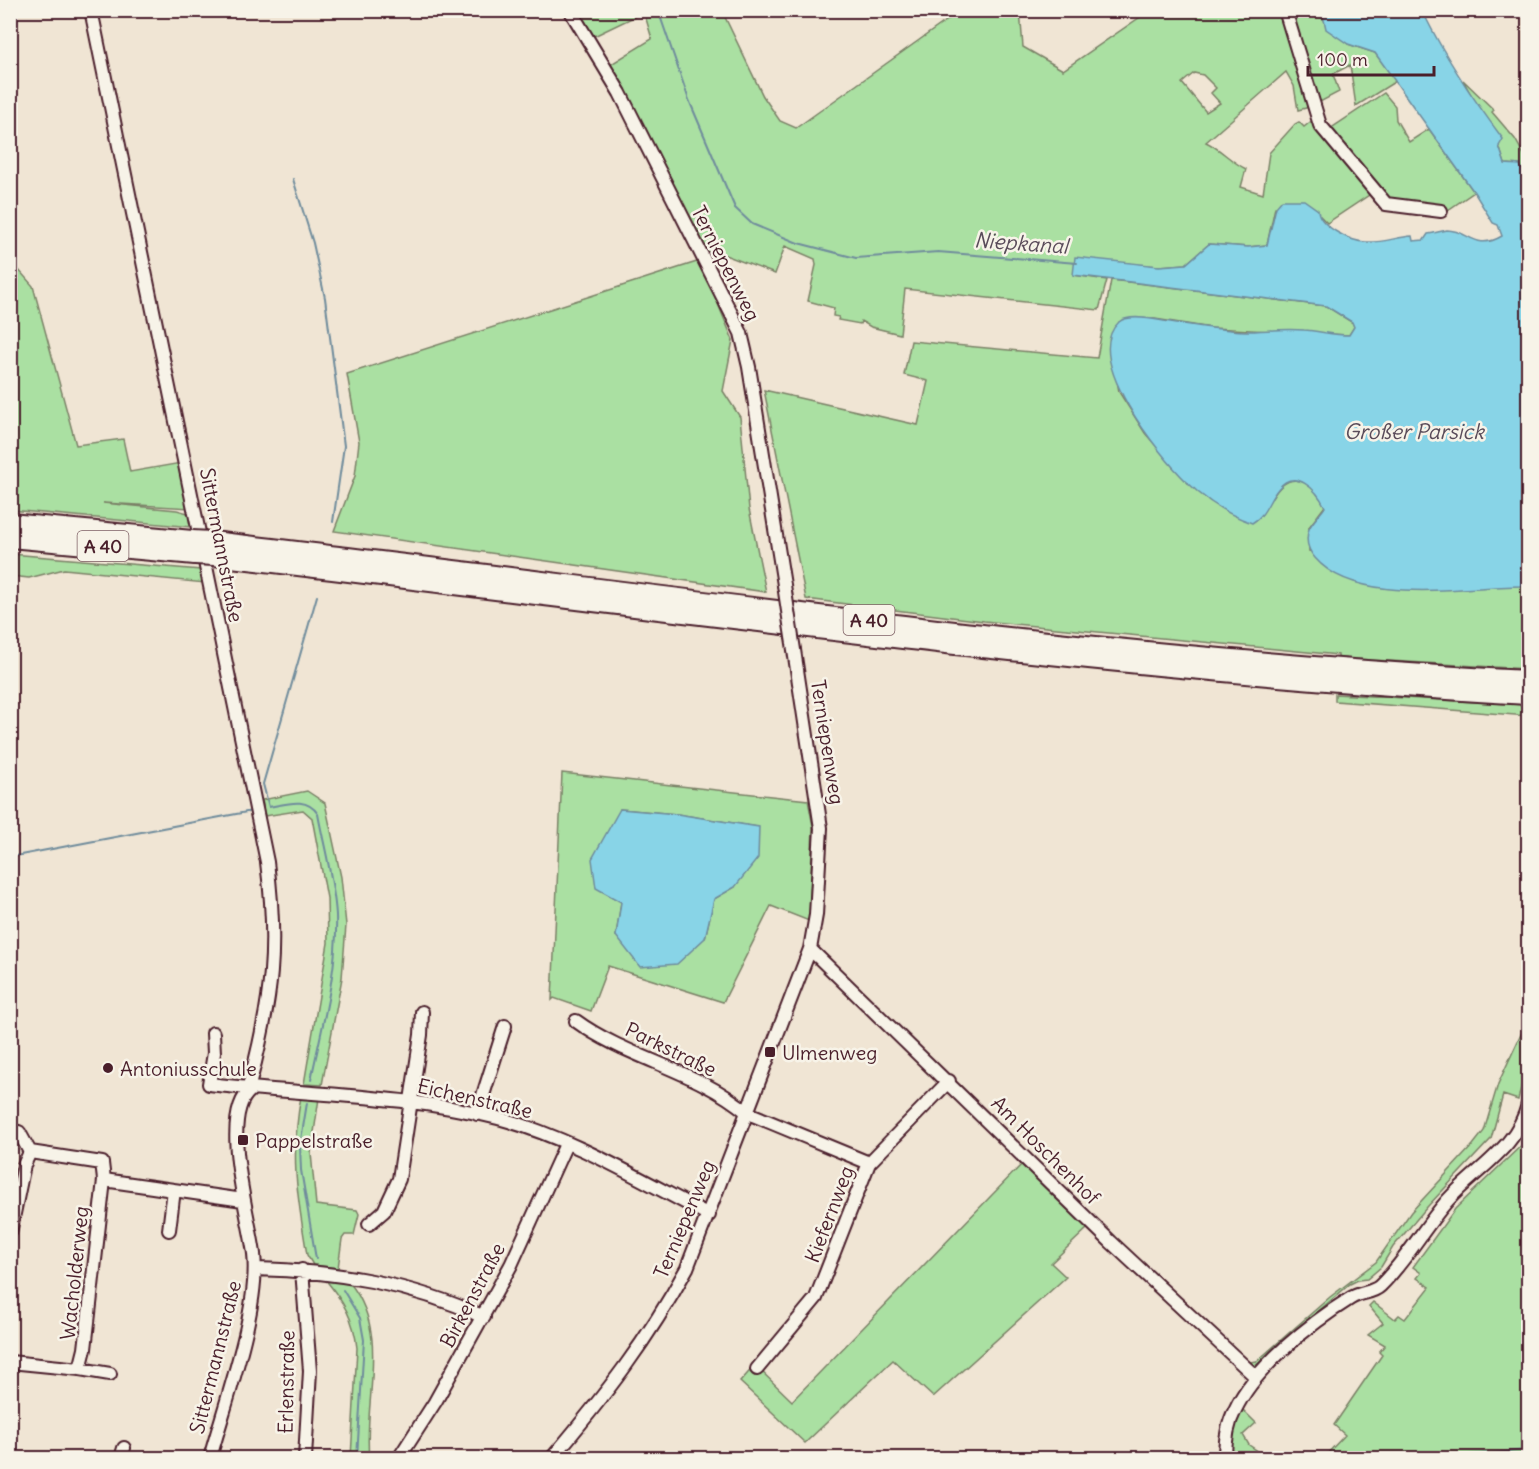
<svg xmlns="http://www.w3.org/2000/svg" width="1539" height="1469" viewBox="0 0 1539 1469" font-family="Delius,sans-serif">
	<rect width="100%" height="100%" fill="#f0e5d4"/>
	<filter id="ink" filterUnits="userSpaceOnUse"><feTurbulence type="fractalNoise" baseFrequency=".0167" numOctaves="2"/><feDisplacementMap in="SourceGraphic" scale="12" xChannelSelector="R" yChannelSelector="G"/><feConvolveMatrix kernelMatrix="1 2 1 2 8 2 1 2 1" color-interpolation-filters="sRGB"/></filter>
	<g filter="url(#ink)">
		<!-- green -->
		<path fill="#aae0a2" stroke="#7a8066" stroke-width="1.5" fill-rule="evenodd" d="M 574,11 L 722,11 L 763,96 L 780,121 L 796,128 L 960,11 L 1020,11 L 1023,47 L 1063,70 L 1149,11 L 1282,11 L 1310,107 L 1298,110 L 1294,86 L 1286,72 L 1206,142 C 1221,149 1231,162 1246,169 L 1241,187 L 1263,194 L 1269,153 L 1295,124 L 1299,122 L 1304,127 L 1314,119 L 1375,191 L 1327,223 L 1318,214 L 1275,207 L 1267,245 L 1248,247 L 1209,244 L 1186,264 L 1159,266 L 1128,264 L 1073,275 L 1107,280 L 1099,310 L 905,289 L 900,334 L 871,327 L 861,321 L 860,324 L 838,320 L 839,317 L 833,316 L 834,308 L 808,301 L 816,265 L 815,259 L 785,246 L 775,274 L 725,255 L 705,253 L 608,66 L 652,39 L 644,12 L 590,38 ZM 1194,73 L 1203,75 L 1216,88 L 1211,93 L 1220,103 L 1206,112 L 1182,83 Z
			M 1288,11 L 1322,11 L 1322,18 L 1348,44 L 1375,53 L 1396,81 L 1356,106 L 1350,65 L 1333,74 L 1339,92 L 1320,102 Z
			M 1463,80 L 1494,110 L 1492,112 L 1515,139 L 1528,162 L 1528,181 L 1520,165 L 1505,164 L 1499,146 Z
			M 1384,93 L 1395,106 L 1396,120 L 1409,142 L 1429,129 L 1474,192 L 1448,210 L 1394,204 L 1327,131 Z
			M 10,260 L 33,286 L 76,445 L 123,439 L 130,472 L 181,463 L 191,508 L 103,503 L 177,510 L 188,513 L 192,527 L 11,510 Z
			M 700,261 L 733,340 L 723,391 L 740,417 L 749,509 L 766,592 L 334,531 L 355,476 L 359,442 L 347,374 Z
			M 1111,280 L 1326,306 L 1353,323 L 1354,327 L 1349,335 L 1212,328 L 1155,319 L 1128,319 L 1119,322 L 1110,339 L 1119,392 L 1145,433 L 1188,483 L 1272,498 C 1290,467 1312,481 1325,506 L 1309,527 L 1309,551 L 1528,586 L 1528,669 L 1338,658 L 1338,655 L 984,621 L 806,599 L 764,390 L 918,425 L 928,381 L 904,375 L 911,341 L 1097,358 Z
			M 11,554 L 201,570 L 205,583 L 64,569 L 29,578 L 11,576 Z
			M 1335,694 L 1528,705 L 1528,716 L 1335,701 Z
			M 562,773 L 808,800 L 813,826 L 809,921 L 771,906 L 723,1002 L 608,966 L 591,1011 L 554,998 L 552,1000 ZM 620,809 L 677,814 L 758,827 L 735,887 L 714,899 L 705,938 L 616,936 L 621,902 Z
			M 307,791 L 325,803 L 341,877 L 346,925 L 342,978 L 322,1085 L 304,1084 L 328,943 L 327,898 L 312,818 L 303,810 L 265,816 L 262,800 Z
			M 1528,1009 L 1528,1059 L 1518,1100 L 1503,1095 L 1491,1139 L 1428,1206 L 1393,1247 L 1381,1267 L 1367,1279 L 1358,1280 L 1350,1284 L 1254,1367 L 1249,1362 L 1257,1361 L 1330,1297 L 1376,1262 L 1411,1212 L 1473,1145 L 1484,1131 L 1498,1084 L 1523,1030 Z
			M 301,1096 L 319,1098 L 311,1153 L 316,1205 L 357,1210 L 359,1214 L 354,1235 L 345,1235 L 342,1239 L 338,1268 L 313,1265 L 307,1255 C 297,1193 290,1159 301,1096 Z
			M 1528,1139 L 1528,1458 L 1323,1458 L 1345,1435 L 1334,1425 L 1382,1355 L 1379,1352 L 1385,1345 L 1368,1335 L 1383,1323 L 1369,1306 L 1373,1302 L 1395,1319 L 1399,1315 L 1405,1319 L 1430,1287 L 1417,1278 L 1421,1273 L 1413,1267 L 1455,1209 Z
			M 1023,1163 L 1089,1227 L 1051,1263 L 1066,1277 L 933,1397 L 893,1360 L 805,1443 L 740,1382 L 755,1365 L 792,1401 Z
			M 325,1279 L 350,1283 C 391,1335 363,1398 369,1458 L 351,1458 L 357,1348 C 354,1319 343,1301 325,1279 Z
			M 1239,1406 L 1256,1423 L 1243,1435 L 1249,1445 L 1268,1458 L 1231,1458 L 1229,1445 Z"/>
		<!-- water -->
		<path fill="#88d4e7" stroke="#6f8c9c" stroke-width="1.5" d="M 1322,11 L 1378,11 L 1381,14 L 1387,11 L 1420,10 L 1424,14 C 1446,59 1473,99 1503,139 L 1499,146 L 1505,164 L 1520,165 L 1528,181 L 1528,586 C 1469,585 1358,608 1315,558 C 1308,550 1305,540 1309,529 C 1312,521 1321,514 1325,507 C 1317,490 1295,467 1278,489 C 1267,502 1267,514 1252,523 C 1229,515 1205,500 1187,482 C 1161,457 1080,358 1119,322 C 1128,314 1153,319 1164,321 C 1191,325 1218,330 1245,331 C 1265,331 1285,328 1304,330 C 1319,331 1334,335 1349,335 L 1354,327 L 1352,322 L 1326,306 L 1073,275 L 1075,257 L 1159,266 L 1186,264 L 1209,244 L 1248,247 L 1267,245 L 1276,207 L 1282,200 L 1304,200 L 1318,210 C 1319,226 1351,242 1366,242 C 1383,243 1397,237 1412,236 L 1413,241 L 1424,240 L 1428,234 C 1435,233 1441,231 1447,230 C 1469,230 1475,252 1502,236 L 1498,225 L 1493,223 L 1474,192 L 1375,53 L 1348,44 L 1326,29 Z
			M 620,809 L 677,814 L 759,827 L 758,858 L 735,887 L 714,899 L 705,938 L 677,964 L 640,967 L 616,936 L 621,902 L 596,888 L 592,859 Z"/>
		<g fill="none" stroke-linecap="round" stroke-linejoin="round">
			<!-- stream -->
			<path stroke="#6f8c9c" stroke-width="2" d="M 658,10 L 689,100 L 735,208 L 752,224 L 798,243 L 856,258 L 938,252 L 1077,263
				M 293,179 L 313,243 L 325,298 L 344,446 L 333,522
				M 10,857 L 252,811
				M 311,1080 C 322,1026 338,970 336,915 C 334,881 324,847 318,814 C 306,796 287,804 269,807 L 263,784 L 317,596
				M 307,1103 L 300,1146 L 301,1170 L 316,1259
				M 343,1290 L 360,1318 L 364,1340 L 357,1458
				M 1432,1458 L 1528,1450"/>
			<defs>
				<path id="minor" d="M 91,10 L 267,862 C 278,947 272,999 250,1082 L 251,1090
					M 570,10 L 620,93 L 741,333 L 749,367 L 784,585
					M 1285,10 L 1320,125 L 1386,204 L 1441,211
					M 810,949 L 1111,1242 L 1256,1377
					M 576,1021 C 628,1059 698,1070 748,1113 L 869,1163
					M 213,1033 L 214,1053 L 209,1084 C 305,1095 403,1094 498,1118 C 572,1138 641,1180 709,1215
					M 477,1114 L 505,1026
					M 10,1130 L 19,1132 L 30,1152
					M 30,1152 L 102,1163 L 104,1180 L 243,1200
					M 369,1224 L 384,1211 L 399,1179 L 421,1035 L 422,1012
					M 169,1230 L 174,1190
					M 10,1233 L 24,1165 L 30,1152
					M 255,1269 C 335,1271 410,1283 484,1317
					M 302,1270 L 310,1371 L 305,1458
					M 10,1362 L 80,1369 L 85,1349 L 104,1180
					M 80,1369 L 110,1374
					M 757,1369 L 816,1298 L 869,1163 L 949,1081
					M 121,1458 L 124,1448
					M 210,1458 C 225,1403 260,1308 254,1254 C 250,1219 218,1114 251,1090
					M 399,1458 L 435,1402 L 511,1265 L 566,1144
					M 552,1458 C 605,1395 647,1342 687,1268 L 810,949 L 816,915 L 821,828 L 794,650
					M 1225,1458 C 1225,1442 1227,1425 1235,1410 C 1255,1367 1311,1323 1351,1298 C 1360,1292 1373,1293 1380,1286 C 1406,1261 1424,1227 1448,1200 C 1476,1169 1518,1147 1528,1104"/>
				<path id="highway" d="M 10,523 L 192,540
					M 10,538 L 195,555
					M 211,541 C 650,591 1087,658 1528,680
					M 214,556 C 651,607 1088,670 1528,695"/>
			</defs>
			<!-- minor casing -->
			<use href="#minor" stroke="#4a1f2b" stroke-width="16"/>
			<!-- highway casing -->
			<use href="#highway" stroke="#4a1f2b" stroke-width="22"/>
			<!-- minor -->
			<use href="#minor" stroke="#f7f3e8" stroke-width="12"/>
			<!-- highway -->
			<use href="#highway" stroke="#f7f3e8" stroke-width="18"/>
			<defs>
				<path id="minor-bridge" d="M 784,585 L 794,650"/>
				<path id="highway-bridge" d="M 192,540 L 211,541
					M 195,555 L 214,556"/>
			</defs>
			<!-- minor-bridge casing -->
			<use href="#minor-bridge" stroke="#4a1f2b" stroke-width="16" stroke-linecap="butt"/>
			<!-- highway-bridge casing -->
			<use href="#highway-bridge" stroke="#4a1f2b" stroke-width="22" stroke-linecap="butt"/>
			<!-- minor-bridge -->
			<use href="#minor-bridge" stroke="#f7f3e8" stroke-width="12"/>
			<!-- highway-bridge -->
			<use href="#highway-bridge" stroke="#f7f3e8" stroke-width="18"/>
		</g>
	</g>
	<!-- markers -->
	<g fill="#4a1f2b" stroke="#f7f3e8" stroke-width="2">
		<rect x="764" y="1046" width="12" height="12" rx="3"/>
		<circle cx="108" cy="1068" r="6"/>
		<rect x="237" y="1134" width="12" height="12" rx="3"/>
	</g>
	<g text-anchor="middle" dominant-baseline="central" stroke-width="5" stroke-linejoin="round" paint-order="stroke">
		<!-- shield labels -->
		<g fill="#f7f3e8" stroke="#7e5f64" stroke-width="1.5">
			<rect x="77.5" y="531" width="51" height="30" rx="4.5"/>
			<rect x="843.5" y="605" width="51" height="30" rx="4.5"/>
		</g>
		<g font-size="18" font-weight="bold" fill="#4a1f2b">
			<text x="103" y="546">A 40</text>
			<text x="869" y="620">A 40</text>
		</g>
		<!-- street labels -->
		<g font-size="20" fill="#4a1f2b" stroke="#f7f3e8">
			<text transform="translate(726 263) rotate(63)">Terniepenweg</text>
			<text transform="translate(222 545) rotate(79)">Sittermannstraße</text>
			<text transform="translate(828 742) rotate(81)">Terniepenweg</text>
			<text transform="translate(671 1049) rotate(26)">Parkstraße</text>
			<text transform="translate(475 1098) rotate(13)">Eichenstraße</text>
			<text transform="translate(1046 1150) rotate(45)">Am Hoschenhof</text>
			<text transform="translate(829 1214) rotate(-69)">Kiefernweg</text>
			<text transform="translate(684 1219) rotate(-67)">Terniepenweg</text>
			<text transform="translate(74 1273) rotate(-84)">Wacholderweg</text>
			<text transform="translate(472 1295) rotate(-62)">Birkenstraße</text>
			<text transform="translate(215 1357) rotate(-76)">Sittermannstraße</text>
			<text transform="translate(286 1382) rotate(-89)">Erlenstraße</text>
		</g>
		<!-- poi labels -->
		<g font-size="20" fill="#4a1f2b" stroke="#f7f3e8" text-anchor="start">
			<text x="782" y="1052">Ulmenweg</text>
			<text x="120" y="1068">Antoniusschule</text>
			<text x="255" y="1140">Pappelstraße</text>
		</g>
		<!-- water labels -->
		<g font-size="21" font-style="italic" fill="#5a4c5a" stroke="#f7f3e8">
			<text transform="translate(1021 243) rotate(4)">Niepkanal</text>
			<text x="1414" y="431">Großer Parsick</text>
		</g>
	</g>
	<!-- margin -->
	<rect width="1539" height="1469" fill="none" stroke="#f7f3e8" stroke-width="36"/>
	<rect x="18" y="18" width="1503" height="1433" fill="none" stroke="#4a1f2b" stroke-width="2" filter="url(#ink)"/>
	<!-- scale -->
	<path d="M1308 66v9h126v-9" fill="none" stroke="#4a1f2b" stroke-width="3"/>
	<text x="1317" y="66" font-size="18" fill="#4a1f2b" stroke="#f7f3e8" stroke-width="4.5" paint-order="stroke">100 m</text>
</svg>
